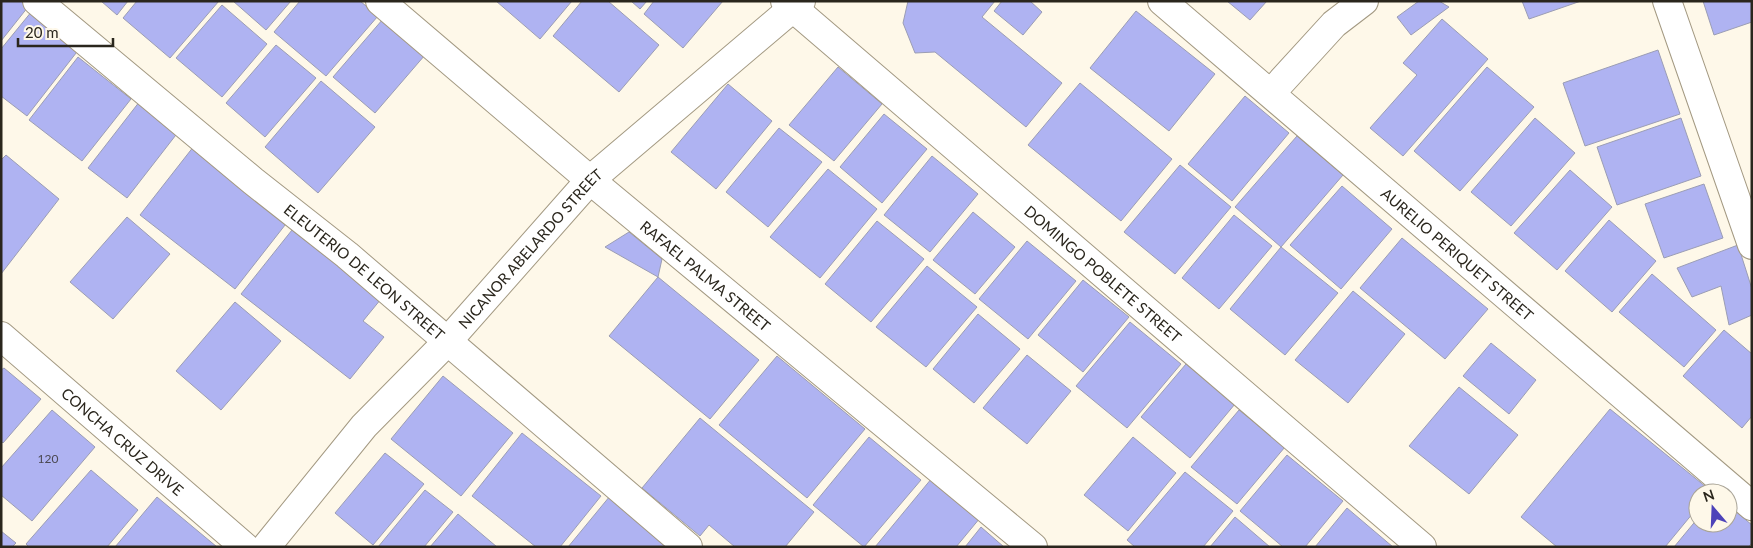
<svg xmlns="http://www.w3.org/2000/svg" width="1753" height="548" viewBox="0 0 1753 548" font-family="Lato,sans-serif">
	<rect width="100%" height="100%" fill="#fef8e9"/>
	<!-- building -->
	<path fill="#afb3f2" stroke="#9b9db4" d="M 1,1 L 21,1 L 28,7 L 1,41 Z
		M 101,1 L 128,1 L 117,15 Z
		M 137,1 L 219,1 L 170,58 L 123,18 Z
		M 233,1 L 291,1 L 266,30 Z
		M 300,1 L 360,1 L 378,16 L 326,76 L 274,32 Z
		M 496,1 L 572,1 L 540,39 Z
		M 582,1 L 608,1 L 659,45 L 619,92 L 553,36 Z
		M 631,1 L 647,1 L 640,9 Z
		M 654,1 L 723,1 L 683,48 L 644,14 Z
		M 908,1 L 995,1 L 982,17 L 1062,83 L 1026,127 L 935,52 L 915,53 L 903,23 Z
		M 1002,1 L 1030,1 L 1042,12 L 1023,35 L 994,11 Z
		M 1227,1 L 1267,1 L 1250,20 Z
		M 1419,1 L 1439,1 L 1449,7 L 1411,35 L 1397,17 Z
		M 1522,1 L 1581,1 L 1529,19 Z
		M 1703,1 L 1752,1 L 1752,22 L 1714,35 Z
		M 222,5 L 267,44 L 222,97 L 176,58 Z
		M 32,11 L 80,48 L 27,116 L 1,96 L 1,49 Z
		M 1136,11 L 1215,74 L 1169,131 L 1090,68 Z
		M 383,19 L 425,55 L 375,113 L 333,77 Z
		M 1442,19 L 1488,59 L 1403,156 L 1370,128 L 1417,75 L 1403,63 Z
		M 276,45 L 316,78 L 265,137 L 226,103 Z
		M 1658,50 L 1680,114 L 1585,146 L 1563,83 Z
		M 78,57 L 131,99 L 82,161 L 29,120 Z
		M 838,67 L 882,104 L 834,161 L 789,125 Z
		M 1487,67 L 1534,107 L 1460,191 L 1414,151 Z
		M 321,81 L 375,127 L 318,193 L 265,147 Z
		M 1080,83 L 1172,159 L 1121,221 L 1028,145 Z
		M 728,84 L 772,121 L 716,189 L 671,152 Z
		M 1245,96 L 1289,133 L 1232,201 L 1188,164 Z
		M 140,101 L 179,131 L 127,198 L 88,168 Z
		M 884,114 L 927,149 L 882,203 L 840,167 Z
		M 1535,118 L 1575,153 L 1511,226 L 1471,192 Z
		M 1681,118 L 1701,176 L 1617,205 L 1597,147 Z
		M 779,128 L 822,162 L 768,227 L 726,192 Z
		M 1297,136 L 1343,175 L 1281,247 L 1235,207 Z
		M 194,146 L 289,220 L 235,289 L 140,215 Z
		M 6,155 L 59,199 L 1,274 L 1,160 Z
		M 932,156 L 978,194 L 930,252 L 884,215 Z
		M 1180,165 L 1231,207 L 1175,274 L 1124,232 Z
		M 828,169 L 877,209 L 820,278 L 770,237 Z
		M 1570,170 L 1612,207 L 1557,270 L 1514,233 Z
		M 1704,184 L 1723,238 L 1664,258 L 1645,204 Z
		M 1342,186 L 1392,229 L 1341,289 L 1290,245 Z
		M 973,212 L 1015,247 L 975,294 L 933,260 Z
		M 1234,215 L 1272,246 L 1219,309 L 1182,278 Z
		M 127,217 L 170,254 L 113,319 L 70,282 Z
		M 1609,220 L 1656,261 L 1612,312 L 1565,271 Z
		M 877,221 L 924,259 L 871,322 L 825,284 Z
		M 292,230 L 381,299 L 363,321 L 384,337 L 350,379 L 241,294 Z
		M 629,232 L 662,259 L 658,277 L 605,247 Z
		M 1402,238 L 1488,309 L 1445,359 L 1360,288 Z
		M 1027,241 L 1076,281 L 1028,339 L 979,299 Z
		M 1738,245 L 1752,289 L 1752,315 L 1729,325 L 1721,286 L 1692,297 L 1677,268 Z
		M 1281,247 L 1338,293 L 1285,355 L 1230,309 Z
		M 927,266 L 977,307 L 926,367 L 876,327 Z
		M 1652,274 L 1716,330 L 1684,367 L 1619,312 Z
		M 658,277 L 759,360 L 710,419 L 609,336 Z
		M 1083,280 L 1129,317 L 1083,372 L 1038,335 Z
		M 1353,291 L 1405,334 L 1348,403 L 1295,360 Z
		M 235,302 L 281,341 L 221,410 L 176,371 Z
		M 978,314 L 1020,349 L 974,403 L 933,369 Z
		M 1130,322 L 1181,364 L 1127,428 L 1076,386 Z
		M 1724,330 L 1752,354 L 1752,416 L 1742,428 L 1683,376 Z
		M 1491,343 L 1536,380 L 1509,414 L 1463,376 Z
		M 1027,355 L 1071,391 L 1027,444 L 983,408 Z
		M 777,356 L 865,429 L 807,498 L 719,425 Z
		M 1186,364 L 1235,404 L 1190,458 L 1141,417 Z
		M 4,368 L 41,399 L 3,443 L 1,441 L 1,370 Z
		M 443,376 L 513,433 L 461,496 L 391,439 Z
		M 1459,387 L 1518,435 L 1469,494 L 1409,446 Z
		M 1610,409 L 1711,491 L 1698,493 L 1698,507 L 1665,547 L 1557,547 L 1521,517 Z
		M 52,410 L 95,447 L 32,521 L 1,495 L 1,468 Z
		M 1239,410 L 1285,447 L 1237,504 L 1191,467 Z
		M 700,418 L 814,512 L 785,547 L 735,547 L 709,525 L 700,536 L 642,488 Z
		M 522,433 L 601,496 L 560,547 L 536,547 L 472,496 Z
		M 869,437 L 921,480 L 864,547 L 813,505 Z
		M 1133,437 L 1176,473 L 1128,531 L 1084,495 Z
		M 385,453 L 424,484 L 373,545 L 335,513 Z
		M 1287,455 L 1343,501 L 1305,547 L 1283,547 L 1240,511 Z
		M 91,470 L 138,510 L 107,547 L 29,547 L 26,544 Z
		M 1185,472 L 1233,511 L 1203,547 L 1135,547 L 1127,540 Z
		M 932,478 L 980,518 L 956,547 L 875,547 Z
		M 425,490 L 453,512 L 424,547 L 378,547 Z
		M 610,496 L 667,547 L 568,547 Z
		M 157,497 L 217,547 L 115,547 Z
		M 1728,505 L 1752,525 L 1752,543 L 1748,547 L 1674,547 L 1698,518 L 1698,523 L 1728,523 Z
		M 1347,508 L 1393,547 L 1315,547 Z
		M 458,514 L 497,547 L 430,547 Z
		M 1235,517 L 1270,547 L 1210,547 Z
		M 981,527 L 1004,547 L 965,547 Z
		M 1,531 L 16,543 L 12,547 L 1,547 Z"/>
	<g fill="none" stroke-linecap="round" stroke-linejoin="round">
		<defs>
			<g id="minor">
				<path id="s1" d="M 37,1 L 253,181 L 347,255 L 688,547"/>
				<path id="s2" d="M 380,1 L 590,180 L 1033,547"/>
				<path id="s3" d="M 785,1 L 1422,547"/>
				<path id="s4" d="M 1162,1 L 1752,506"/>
				<path d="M 1667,1 L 1752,245"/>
				<path d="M 1271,93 L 1334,24 L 1364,1"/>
				<path id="s5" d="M 1,336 L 245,547"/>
				<path id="s6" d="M 266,547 L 364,426 L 446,343 L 590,180 L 801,1"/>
			</g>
		</defs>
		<!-- minor casing -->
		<use href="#minor" stroke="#a39982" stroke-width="30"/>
		<!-- minor -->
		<use href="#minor" stroke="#fff" stroke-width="28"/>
	</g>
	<g text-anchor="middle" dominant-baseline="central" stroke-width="4.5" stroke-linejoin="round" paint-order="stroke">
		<!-- number labels -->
		<g font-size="12" fill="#4b4952">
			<text x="48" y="458">120</text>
		</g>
		<!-- street labels -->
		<g font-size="15" fill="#2a261d" stroke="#fef8e9">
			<text stroke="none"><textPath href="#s6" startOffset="399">NICANOR ABELARDO STREET</textPath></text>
			<text stroke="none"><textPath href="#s4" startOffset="389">AURELIO PERIQUET STREET</textPath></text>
			<text stroke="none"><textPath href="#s1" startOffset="425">ELEUTERIO DE LEON STREET</textPath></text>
			<text stroke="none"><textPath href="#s3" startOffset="419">DOMINGO POBLETE STREET</textPath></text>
			<text stroke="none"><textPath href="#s2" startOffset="426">RAFAEL PALMA STREET</textPath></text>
			<text stroke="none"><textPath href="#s5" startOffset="161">CONCHA CRUZ DRIVE</textPath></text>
		</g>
	</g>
	<!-- border -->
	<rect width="1753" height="548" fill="none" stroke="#2a261d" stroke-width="5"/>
	<!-- north arrow -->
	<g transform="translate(1713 508) rotate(341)"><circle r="24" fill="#fef8e9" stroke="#a9a497"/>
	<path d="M0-4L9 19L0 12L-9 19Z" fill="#4d43b9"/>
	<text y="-8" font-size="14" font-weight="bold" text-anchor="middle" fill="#2a261d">N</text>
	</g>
	<!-- scale -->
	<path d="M18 38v8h95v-8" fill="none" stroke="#2a261d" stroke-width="2.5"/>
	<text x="25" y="38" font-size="15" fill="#2a261d" stroke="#fef8e9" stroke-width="4" paint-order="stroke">20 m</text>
</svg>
